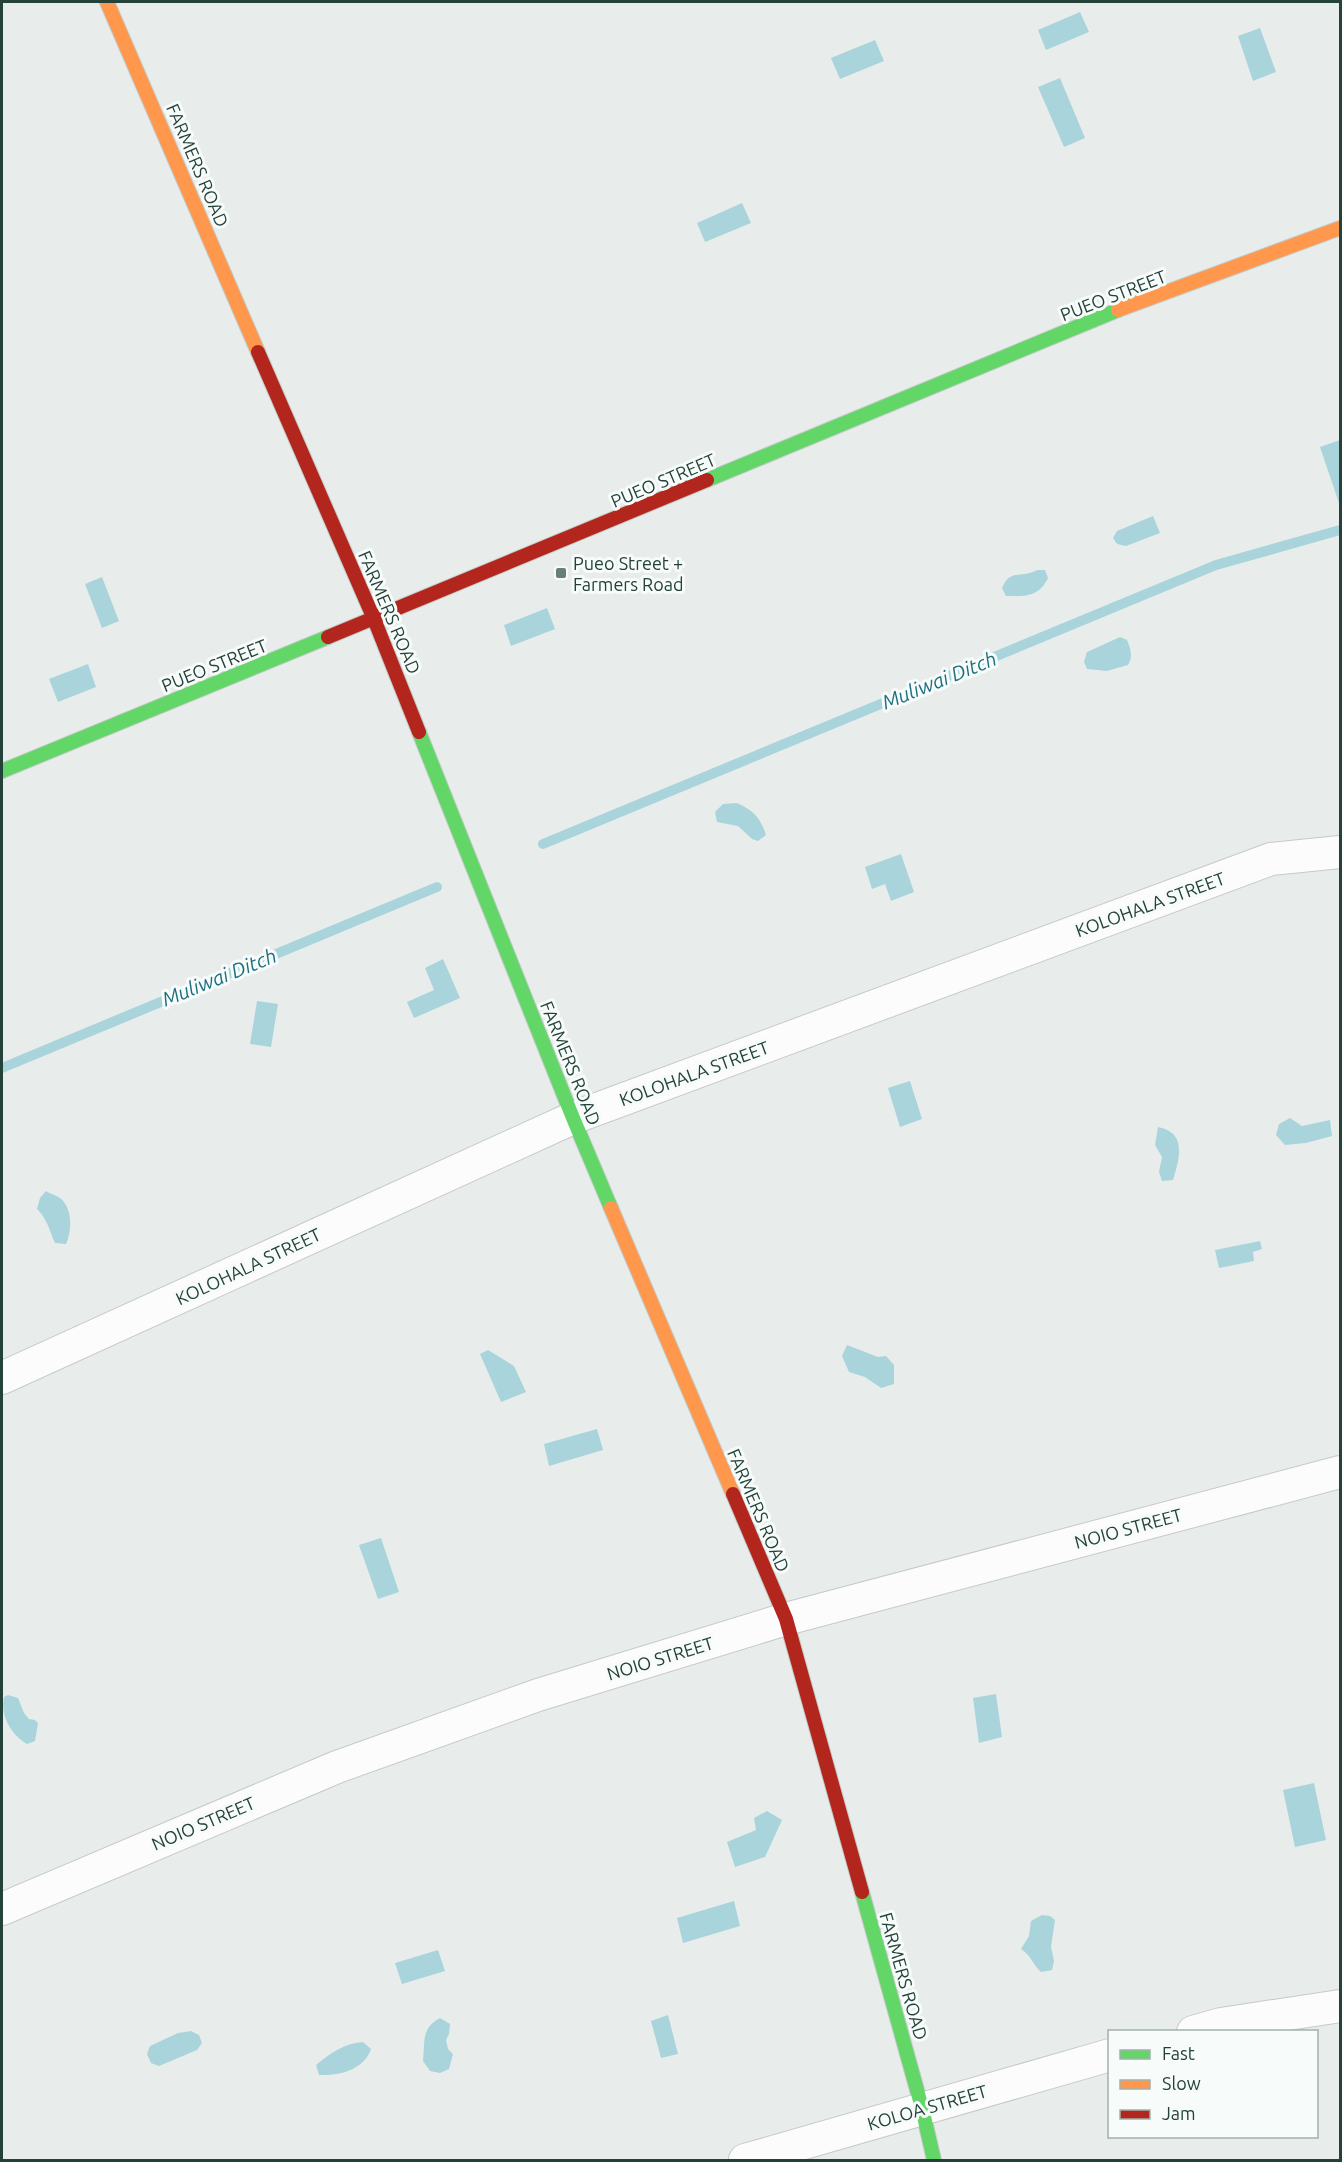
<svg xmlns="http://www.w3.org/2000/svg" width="1342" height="2162" viewBox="0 0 1342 2162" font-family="Ubuntu,sans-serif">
	<rect width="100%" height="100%" fill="#e8edeb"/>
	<!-- water -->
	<path fill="#a9d4db" d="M 1080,12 L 1089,32 L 1046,50 L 1038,30 Z
		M 1260,28 L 1276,72 L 1253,81 L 1238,36 Z
		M 875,40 L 884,61 L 840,79 L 831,58 Z
		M 1060,78 L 1085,138 L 1064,147 L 1038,87 Z
		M 742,203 L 751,223 L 705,242 L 697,223 Z
		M 1340,440 L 1340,502 L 1339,503 L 1320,447 Z
		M 1153,516 L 1160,533 L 1126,546 L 1117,544 L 1113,538 L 1117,531 Z
		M 1037,570 L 1045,570 L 1048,578 C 1038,598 1025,596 1006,596 L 1002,588 C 1010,568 1021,579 1037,570 Z
		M 102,577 L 119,621 L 102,628 L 85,584 Z
		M 547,608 L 555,629 L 511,646 L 504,625 Z
		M 1120,637 L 1127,640 C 1131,650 1133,656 1128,665 L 1107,671 L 1087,669 L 1084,662 L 1087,652 Z
		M 88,664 L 96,687 L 58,702 L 49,679 Z
		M 737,803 C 754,811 760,817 766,835 L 758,841 L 752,839 L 738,826 L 717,822 L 715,812 L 723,804 Z
		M 901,854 L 914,892 L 891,901 L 885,884 L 872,889 L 865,867 Z
		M 443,959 L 460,998 L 414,1018 L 407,1002 L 434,990 L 425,968 Z
		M 257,1001 L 278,1004 L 271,1047 L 250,1044 Z
		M 910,1081 L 922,1119 L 900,1127 L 888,1088 Z
		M 1290,1118 L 1302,1126 L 1330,1120 L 1332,1136 L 1306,1143 L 1285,1145 L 1276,1135 L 1279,1124 Z
		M 1158,1127 C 1188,1133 1179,1159 1173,1180 L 1162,1181 L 1159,1172 L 1162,1157 L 1155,1145 Z
		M 46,1191 C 50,1194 56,1195 60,1198 C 73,1208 72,1231 66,1244 L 55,1243 C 49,1230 48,1220 37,1209 L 40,1198 Z
		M 1260,1241 L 1262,1249 L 1253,1252 L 1254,1261 L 1219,1268 L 1215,1250 Z
		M 847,1345 L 878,1357 L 886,1356 L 894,1365 L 894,1384 L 881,1388 L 865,1377 L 849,1372 L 842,1356 Z
		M 488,1350 L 514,1366 L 526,1392 L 501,1402 L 480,1354 Z
		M 597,1429 L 603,1450 L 549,1466 L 544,1444 Z
		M 381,1538 L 399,1592 L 378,1599 L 359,1545 Z
		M 996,1694 L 1002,1737 L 979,1743 L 973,1698 Z
		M 8,1695 L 18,1698 L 24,1713 L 29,1719 L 35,1720 L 38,1723 L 35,1741 L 27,1744 C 11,1734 0,1716 4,1697 Z
		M 1314,1783 L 1326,1840 L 1295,1847 L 1283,1790 Z
		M 767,1811 L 782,1820 L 765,1857 L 735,1867 L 727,1842 L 756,1830 L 754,1818 Z
		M 734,1901 L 740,1926 L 683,1943 L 677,1918 Z
		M 1042,1915 L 1050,1916 L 1055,1920 L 1051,1947 L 1054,1961 L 1052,1970 L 1041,1972 C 1033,1965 1031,1955 1021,1949 L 1029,1936 L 1031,1921 Z
		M 438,1950 L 445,1971 L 402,1984 L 395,1963 Z
		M 668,2015 L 678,2054 L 661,2058 L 651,2021 Z
		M 440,2018 L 450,2024 L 449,2034 L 446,2040 L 448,2049 L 453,2054 L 449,2069 L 440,2073 L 430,2071 L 423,2061 C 425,2042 421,2028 440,2018 Z
		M 191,2031 L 199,2035 L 202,2043 L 197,2050 L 159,2066 L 151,2063 L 147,2054 L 150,2046 L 178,2033 Z
		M 363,2042 L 371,2049 C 364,2070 339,2076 319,2075 L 316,2065 C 332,2052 343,2044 363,2042 Z"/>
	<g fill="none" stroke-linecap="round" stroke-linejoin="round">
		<!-- stream -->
		<path stroke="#a9d4db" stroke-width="10" d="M 543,844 L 1216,565 L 1340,530
			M 2,1068 L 437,887"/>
		<defs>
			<path id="street" d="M 2,1378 L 573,1118 L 1271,859 L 1340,852
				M 2,1909 L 337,1767 L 538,1695 L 786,1619 L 1340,1472
				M 1193,2032 L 1221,2024 L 1340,2006
				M 745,2160 L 1110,2055"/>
			<path id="fast" d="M 707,480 L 1118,310
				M 419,732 L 573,1118 L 611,1208
				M 2,771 L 328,637
				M 862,1892 L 922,2108 L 934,2160"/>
			<path id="slow" d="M 107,2 L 258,352
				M 1118,310 L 1340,228
				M 611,1208 L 733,1494"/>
			<path id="jam" d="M 258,352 L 374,619 L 419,732
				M 328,637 L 707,480
				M 733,1494 L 786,1619 L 862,1892"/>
		</defs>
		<!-- street casing -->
		<use href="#street" stroke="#c5cac8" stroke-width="34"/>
		<!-- fast casing -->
		<use href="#fast" stroke="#c3cbc8" stroke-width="16"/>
		<!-- slow casing -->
		<use href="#slow" stroke="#c3cbc8" stroke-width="16"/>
		<!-- jam casing -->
		<use href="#jam" stroke="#c3cbc8" stroke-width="16"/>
		<!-- street -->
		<use href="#street" stroke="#fcfcfc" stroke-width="32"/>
		<!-- fast -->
		<use href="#fast" stroke="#63d668" stroke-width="14"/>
		<!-- slow -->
		<use href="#slow" stroke="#ff974d" stroke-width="14"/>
		<!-- jam -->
		<use href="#jam" stroke="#b3261e" stroke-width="14"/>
	</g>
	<!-- markers -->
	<rect fill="#697e78" stroke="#f7fbf9" stroke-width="2" x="555" y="567" width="12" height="12" rx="3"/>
	<g text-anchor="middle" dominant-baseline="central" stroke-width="6" stroke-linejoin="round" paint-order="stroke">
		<!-- street labels -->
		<g font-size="18" fill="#24423a" stroke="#f7fbf9">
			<text transform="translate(198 165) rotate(67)">FARMERS ROAD</text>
			<text transform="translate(1113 295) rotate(-21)">PUEO STREET</text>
			<text transform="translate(663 480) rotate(-23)">PUEO STREET</text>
			<text transform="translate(390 612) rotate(67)">FARMERS ROAD</text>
			<text transform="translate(214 665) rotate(-22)">PUEO STREET</text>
			<text transform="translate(1150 904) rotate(-20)">KOLOHALA STREET</text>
			<text transform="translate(571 1063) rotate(68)">FARMERS ROAD</text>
			<text transform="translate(694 1073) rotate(-20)">KOLOHALA STREET</text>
			<text transform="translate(248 1266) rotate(-25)">KOLOHALA STREET</text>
			<text transform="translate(759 1510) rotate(67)">FARMERS ROAD</text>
			<text transform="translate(1128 1528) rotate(-15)">NOIO STREET</text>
			<text transform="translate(660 1658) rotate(-17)">NOIO STREET</text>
			<text transform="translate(203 1823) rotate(-23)">NOIO STREET</text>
			<text transform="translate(904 1976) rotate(74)">FARMERS ROAD</text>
			<text transform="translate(927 2107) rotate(-16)">KOLOA STREET</text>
		</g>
		<!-- poi labels -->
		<g font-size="18" fill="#24423a" stroke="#f7fbf9" text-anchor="start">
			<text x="573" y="563">Pueo Street +<tspan x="573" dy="21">Farmers Road</tspan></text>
		</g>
		<!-- water labels -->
		<g font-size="20" font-style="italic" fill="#1c6f80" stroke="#f7fbf9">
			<text transform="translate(939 680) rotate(-22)">Muliwai Ditch</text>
			<text transform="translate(219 977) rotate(-22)">Muliwai Ditch</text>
		</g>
	</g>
	<!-- border -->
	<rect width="1342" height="2162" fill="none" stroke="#24423a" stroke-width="6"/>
	<!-- legend -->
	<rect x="1108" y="2030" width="210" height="108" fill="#f7fbf9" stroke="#a3b1ad" stroke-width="1.5"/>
	<rect x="1120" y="2050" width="30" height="9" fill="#63d668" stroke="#a3b1ad" stroke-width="1.5"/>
	<text x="1162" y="2060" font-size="18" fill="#24423a">Fast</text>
	<rect x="1120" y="2080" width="30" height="9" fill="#ff974d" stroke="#a3b1ad" stroke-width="1.5"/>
	<text x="1162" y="2090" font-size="18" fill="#24423a">Slow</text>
	<rect x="1120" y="2110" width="30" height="9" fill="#b3261e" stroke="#a3b1ad" stroke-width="1.5"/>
	<text x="1162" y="2120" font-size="18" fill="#24423a">Jam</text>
</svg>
